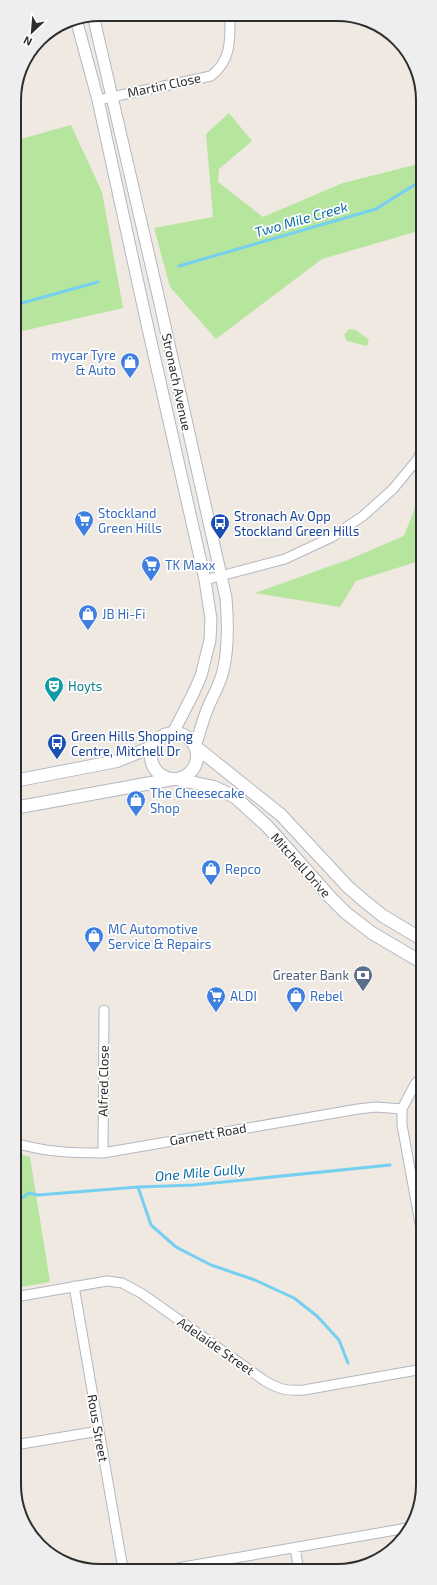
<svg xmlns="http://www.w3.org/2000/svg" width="437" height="1585" viewBox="0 0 437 1585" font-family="'Exo 2',sans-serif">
	<rect width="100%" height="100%" fill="#efe9e1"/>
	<!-- green -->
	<path fill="#b6e59e" d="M 229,113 L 252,141 L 219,169 L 218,182 L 263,217 L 343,183 L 422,163 L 422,230 L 322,259 L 216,339 L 170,287 L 154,228 L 213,217 L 206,134 Z
		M 71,125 L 102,192 L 123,308 L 14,333 L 14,141 Z
		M 349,329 L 356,330 L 369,340 L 367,346 L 347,341 L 344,335 Z
		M 422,489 L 422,560 L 356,581 L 340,607 L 255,593 L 350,559 L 404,536 Z
		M 15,1153 L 30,1157 L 50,1282 L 15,1288 Z"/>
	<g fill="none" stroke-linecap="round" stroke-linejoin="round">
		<!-- stream -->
		<path stroke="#75cff0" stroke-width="3" d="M 179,266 L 376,209 L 422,180
			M 14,303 L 22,303 L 98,282
			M 138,1187 L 151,1225 L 176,1247 L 211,1265 L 255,1280 L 294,1298 L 317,1316 L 339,1340 L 348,1363
			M 15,1203 L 29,1193 L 38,1195 L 138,1187 L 194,1185 L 390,1165"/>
		<defs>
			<path id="minor" d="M 98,100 L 211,76 C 232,60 230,39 230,15
				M 205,580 L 285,559 L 332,537 L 363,516 L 393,489 L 417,460 L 422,450
				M 423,1076 L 415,1084 L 402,1109 L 402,1125 L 423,1240
				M 15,1143 C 46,1152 70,1153 103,1153 L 358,1109 L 376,1107 L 402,1109
				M 103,1153 L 104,1010
				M 74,1286 L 123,1569
				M 15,1297 L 107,1281 L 122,1283 L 141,1293 L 265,1381 C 281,1390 286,1391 304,1390 L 423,1369
				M 15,1445 L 99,1431
				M 295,1548 L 299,1570
				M 166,1570 L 407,1528"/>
			<path id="tertiary" d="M 93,15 L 158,295 L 226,598 C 228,622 229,647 223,671 C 220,684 214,694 209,705 C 203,718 200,733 195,746
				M 76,19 L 98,100 L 147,324 L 205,580 L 211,619 L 210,640 L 201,676 L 193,694 L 173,733"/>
			<path id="secondary" d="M151 756a23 23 0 1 1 46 0a23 23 0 1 1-46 0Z
				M 196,747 L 281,815 L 348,887 L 363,900 L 383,916 L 423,940
				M 176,779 L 214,787 L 235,797 L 267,826 L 330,897 L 346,913 L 372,933 L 423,963
				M 14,781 L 117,761 L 154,746
				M 14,808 L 173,779"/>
		</defs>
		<!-- minor casing -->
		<use href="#minor" stroke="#b4b7c1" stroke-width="11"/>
		<!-- tertiary casing -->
		<use href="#tertiary" stroke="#b4b7c1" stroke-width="13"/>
		<!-- secondary casing -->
		<use href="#secondary" stroke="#b4b7c1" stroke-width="14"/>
		<!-- minor -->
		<use href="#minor" stroke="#fff" stroke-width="9"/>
		<!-- tertiary -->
		<use href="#tertiary" stroke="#fff" stroke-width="11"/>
		<!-- secondary -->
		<use href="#secondary" stroke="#fff" stroke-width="12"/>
	</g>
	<!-- icons -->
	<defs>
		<symbol id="shop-pin" viewBox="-11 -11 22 30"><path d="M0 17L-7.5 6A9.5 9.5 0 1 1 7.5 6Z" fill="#3f7fe0" stroke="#fff"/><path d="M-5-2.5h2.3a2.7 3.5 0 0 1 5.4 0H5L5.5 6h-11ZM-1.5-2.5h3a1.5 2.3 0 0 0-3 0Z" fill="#fff"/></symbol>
		<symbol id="supermarket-pin" viewBox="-11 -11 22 30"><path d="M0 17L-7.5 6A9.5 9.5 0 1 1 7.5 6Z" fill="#3f7fe0" stroke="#fff"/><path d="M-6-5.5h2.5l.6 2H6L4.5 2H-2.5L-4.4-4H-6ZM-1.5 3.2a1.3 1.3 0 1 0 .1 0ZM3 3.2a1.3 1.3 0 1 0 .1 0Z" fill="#fff"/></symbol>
		<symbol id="bus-pin" viewBox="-11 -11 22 30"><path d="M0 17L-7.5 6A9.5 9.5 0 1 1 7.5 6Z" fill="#1a4fb4" stroke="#fff"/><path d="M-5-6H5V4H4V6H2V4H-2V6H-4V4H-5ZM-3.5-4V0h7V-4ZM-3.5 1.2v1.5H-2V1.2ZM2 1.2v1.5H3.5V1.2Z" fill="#fff"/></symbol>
		<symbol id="theatre-pin" viewBox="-11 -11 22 30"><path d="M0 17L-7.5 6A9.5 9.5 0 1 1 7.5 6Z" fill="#0f9aa8" stroke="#fff"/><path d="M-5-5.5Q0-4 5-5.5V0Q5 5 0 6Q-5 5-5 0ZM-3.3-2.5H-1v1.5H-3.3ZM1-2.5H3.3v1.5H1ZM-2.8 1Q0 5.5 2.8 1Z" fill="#fff"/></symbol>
		<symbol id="bank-pin" viewBox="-11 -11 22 30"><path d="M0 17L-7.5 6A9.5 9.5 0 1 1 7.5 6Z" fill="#5c6f8a" stroke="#fff"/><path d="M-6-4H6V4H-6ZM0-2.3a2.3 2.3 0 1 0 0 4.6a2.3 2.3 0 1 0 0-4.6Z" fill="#fff"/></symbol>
	</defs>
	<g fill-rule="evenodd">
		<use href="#shop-pin" x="119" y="351" width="22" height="30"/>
		<use href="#supermarket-pin" x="73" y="509" width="22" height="30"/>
		<use href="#bus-pin" x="209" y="512" width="22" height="30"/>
		<use href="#supermarket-pin" x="140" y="554" width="22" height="30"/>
		<use href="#shop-pin" x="77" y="603" width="22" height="30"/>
		<use href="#theatre-pin" x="43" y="675" width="22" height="30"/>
		<use href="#bus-pin" x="46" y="732" width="22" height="30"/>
		<use href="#shop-pin" x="125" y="789" width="22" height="30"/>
		<use href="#shop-pin" x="200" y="858" width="22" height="30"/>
		<use href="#shop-pin" x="83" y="925" width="22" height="30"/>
		<use href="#bank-pin" x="352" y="964" width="22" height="30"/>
		<use href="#supermarket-pin" x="205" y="985" width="22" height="30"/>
		<use href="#shop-pin" x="285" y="985" width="22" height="30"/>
	</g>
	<g text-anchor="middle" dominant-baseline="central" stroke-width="3.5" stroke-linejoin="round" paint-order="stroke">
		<!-- street labels -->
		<g font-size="13" fill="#2e2e2e" stroke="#fff">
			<text transform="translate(164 85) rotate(-12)">Martin Close</text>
			<text transform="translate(177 382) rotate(78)">Stronach Avenue</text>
			<text transform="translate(301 865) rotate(48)">Mitchell Drive</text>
			<text transform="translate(103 1081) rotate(-89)">Alfred Close</text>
			<text transform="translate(208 1134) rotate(-10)">Garnett Road</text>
			<text transform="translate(216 1346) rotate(35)">Adelaide Street</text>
			<text transform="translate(98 1428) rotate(80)">Rous Street</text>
		</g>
		<!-- shop labels -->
		<g font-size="13" fill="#366cbe" stroke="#fff" text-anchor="start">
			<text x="116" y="355" text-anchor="end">mycar Tyre<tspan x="116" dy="15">&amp; Auto</tspan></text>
			<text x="98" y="513">Stockland<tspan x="98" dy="15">Green Hills</tspan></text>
			<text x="165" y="565">TK Maxx</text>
			<text x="102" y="614">JB Hi-Fi</text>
			<text x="150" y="793">The Cheesecake<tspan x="150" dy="15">Shop</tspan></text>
			<text x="225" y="869">Repco</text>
			<text x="108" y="929">MC Automotive<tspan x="108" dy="15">Service &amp; Repairs</tspan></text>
			<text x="230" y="996">ALDI</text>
			<text x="310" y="996">Rebel</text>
		</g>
		<!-- transit labels -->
		<g font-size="13" fill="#164399" stroke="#fff" text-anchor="start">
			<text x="234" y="516">Stronach Av Opp<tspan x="234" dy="15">Stockland Green Hills</tspan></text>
			<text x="71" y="736">Green Hills Shopping<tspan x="71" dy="15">Centre, Mitchell Dr</tspan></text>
		</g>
		<!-- culture labels -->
		<g font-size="13" fill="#0d838f" stroke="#fff" text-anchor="start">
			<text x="68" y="686">Hoyts</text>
		</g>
		<!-- service labels -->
		<g font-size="13" fill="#4e5e75" stroke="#fff" text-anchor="end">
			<text x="349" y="975">Greater Bank</text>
		</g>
		<!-- water labels -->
		<g font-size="14" font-style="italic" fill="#0d6fa3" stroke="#fff">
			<text transform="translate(301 219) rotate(-16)">Two Mile Creek</text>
			<text transform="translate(200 1172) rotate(-5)">One Mile Gully</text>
		</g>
	</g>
	<!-- crop -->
	<path d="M0 0H437V1585H0ZM100 21H337A79 79 0 0 1 416 100V1485A79 79 0 0 1 337 1564H100A79 79 0 0 1 21 1485V100A79 79 0 0 1 100 21Z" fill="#eee" fill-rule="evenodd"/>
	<path fill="none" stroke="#2e2e2e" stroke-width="2" d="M100 21H337A79 79 0 0 1 416 100V1485A79 79 0 0 1 337 1564H100A79 79 0 0 1 21 1485V100A79 79 0 0 1 100 21Z"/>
	<!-- north arrow -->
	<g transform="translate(32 32) rotate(206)" stroke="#ffffff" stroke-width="3" paint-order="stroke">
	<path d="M0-3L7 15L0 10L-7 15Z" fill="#2e2e2e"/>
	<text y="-6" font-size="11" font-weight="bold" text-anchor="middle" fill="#2e2e2e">N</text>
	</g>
</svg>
